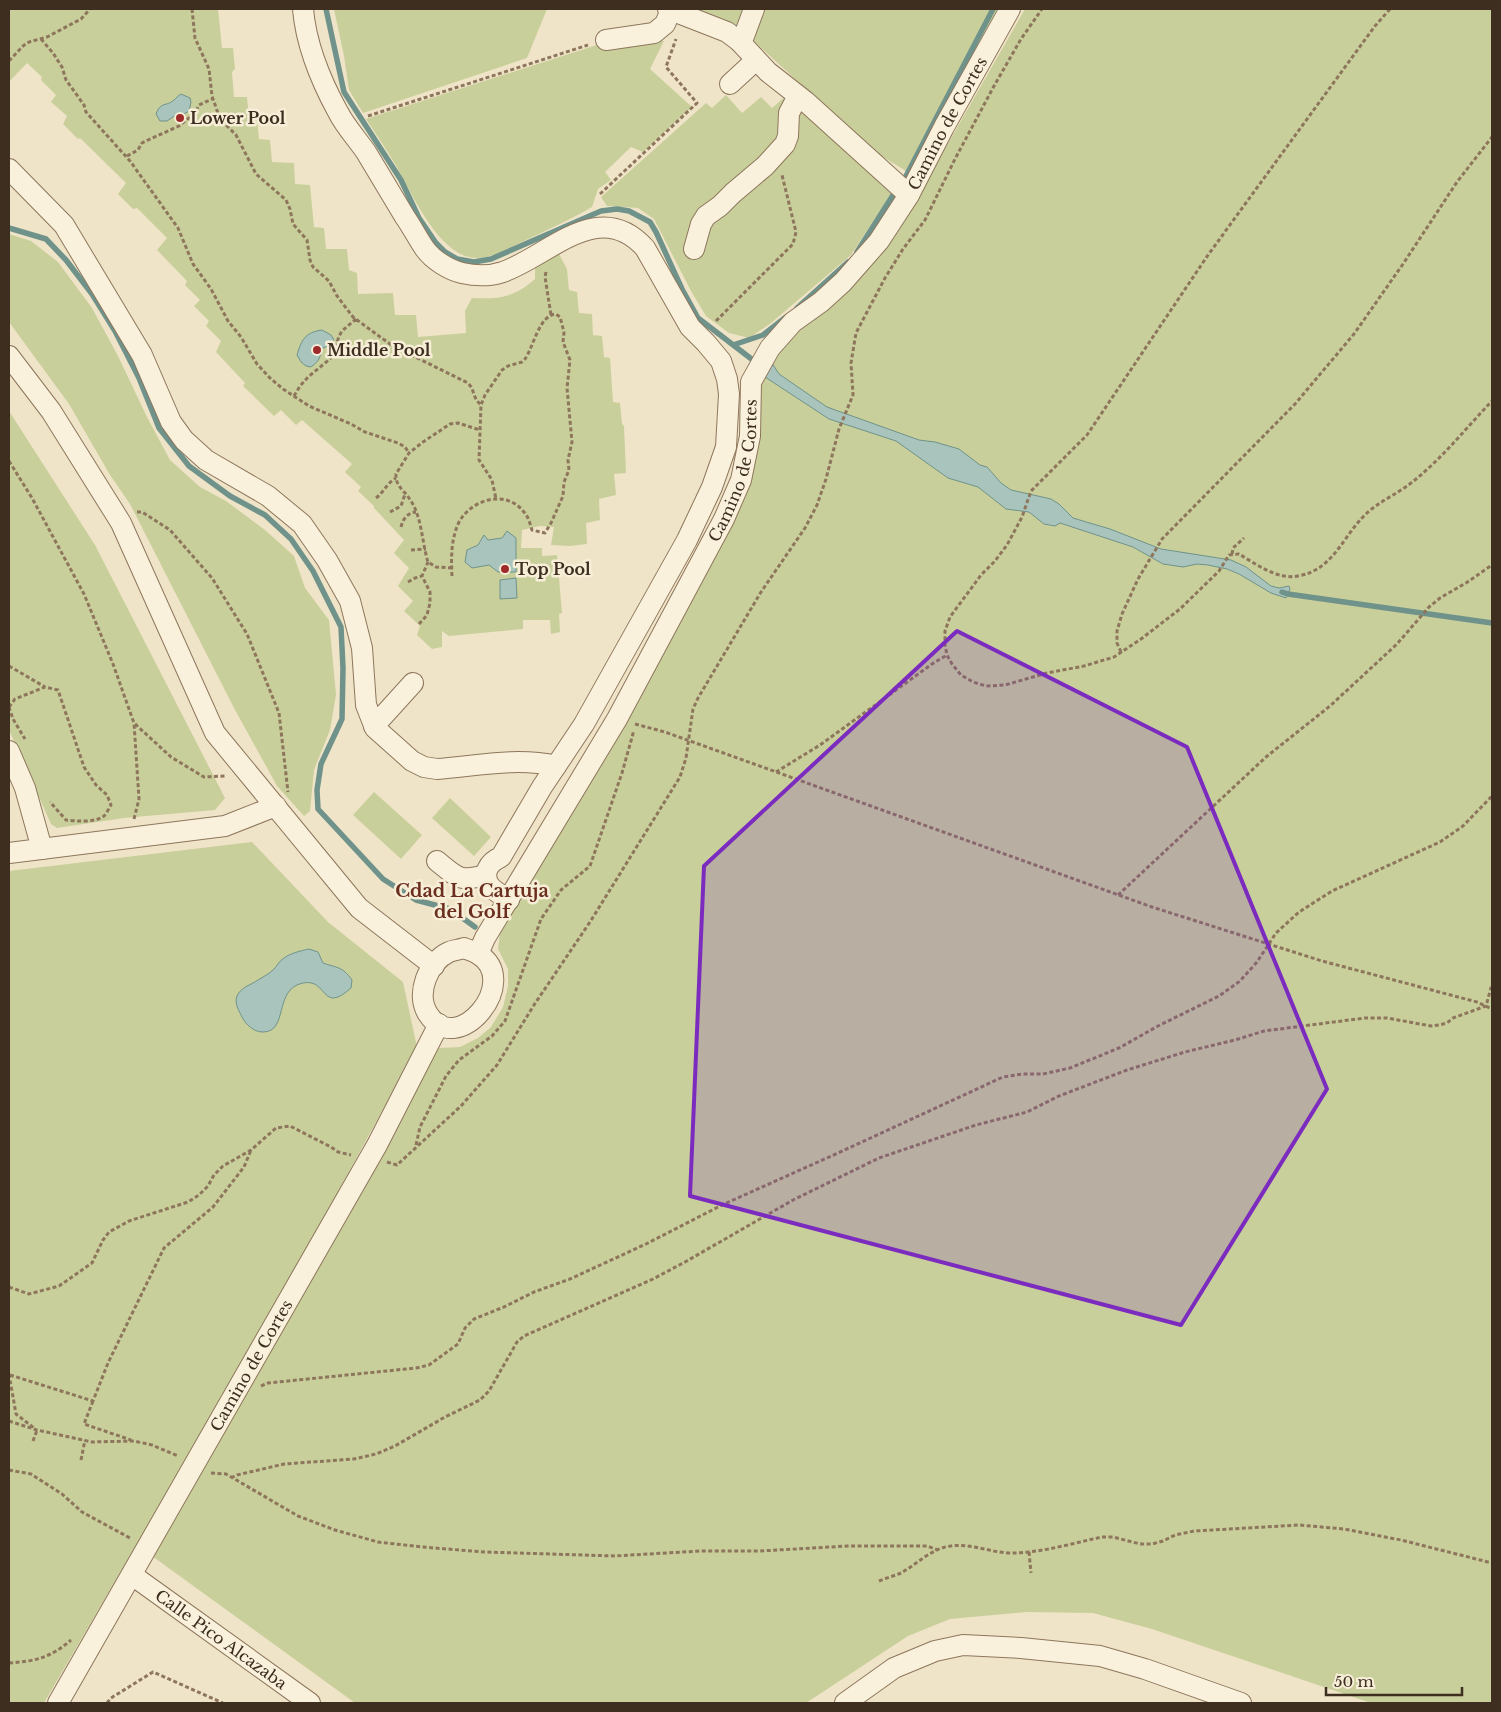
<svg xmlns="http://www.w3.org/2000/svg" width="1501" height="1712" viewBox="0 0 1501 1712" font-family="'Libre Baskerville',serif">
	<rect width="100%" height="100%" fill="#f0e4c8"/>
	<!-- green -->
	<path fill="#c9cf9b" d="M 9,9 L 218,9 L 222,48 L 233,48 L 235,69 L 232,72 L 234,97 L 247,97 L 249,118 L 257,118 L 259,139 L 270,140 L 272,162 L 294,163 L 295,184 L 310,185 L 314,227 L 324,228 L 326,249 L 347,249 L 349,270 L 357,273 L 358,294 L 393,293 L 395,315 L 416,315 L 418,337 L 466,333 L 465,311 L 472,298 C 498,299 514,298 535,279 L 535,262 L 557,250 L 567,269 L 569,290 L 577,292 L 579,313 L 592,314 L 593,335 L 602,336 L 604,357 L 610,358 L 613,402 L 620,403 L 622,424 L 624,426 L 626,473 L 614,474 L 616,495 L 599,499 L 600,520 L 586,523 L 587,544 L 570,546 L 551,545 L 554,527 L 540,526 L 522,530 L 521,548 L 542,548 L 542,556 L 557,555 L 562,613 L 559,614 L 560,632 L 551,634 L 550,620 L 523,620 L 523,629 L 449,636 L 442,631 L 442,647 L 432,649 L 417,635 L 420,626 L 404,611 L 413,601 L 398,586 L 409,568 L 394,553 L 404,540 L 374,508 L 374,506 L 358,491 L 361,487 L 345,472 L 352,464 L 302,420 L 296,425 L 281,410 L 274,416 L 243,386 L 245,383 L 216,352 L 221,341 L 206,326 L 209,321 L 194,306 L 200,300 L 185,285 L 187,281 L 157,250 L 167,238 L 137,208 L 133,209 L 118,194 L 126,183 L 80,138 L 78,139 L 63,124 L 67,116 L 51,102 L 56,95 L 41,80 L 42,77 L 27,63 L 9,82 Z
		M 334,9 L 547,9 L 527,58 L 363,113 L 349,90 L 344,56 Z
		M 696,9 L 999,9 L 954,90 L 906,171 L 875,152 L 735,24 Z
		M 1025,9 L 1492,9 L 1492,1703 L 1371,1703 L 1152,1629 L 1093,1613 L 1026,1612 L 950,1619 L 908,1636 L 806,1703 L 355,1703 L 152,1556 L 439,1048 L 460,1047 L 478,1038 L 491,1027 L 503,1007 L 508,986 L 508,969 L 498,949 L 500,933 L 745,492 L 762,375 L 783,342 L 869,267 L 899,229 Z
		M 664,41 L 650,69 L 692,107 L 643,152 L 631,147 L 605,172 L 611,180 L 598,189 L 592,207 C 570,220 547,230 524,241 C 510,247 493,258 477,258 C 439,258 412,193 395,164 C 386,149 376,134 366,119 L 603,43 Z
		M 726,95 L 742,113 L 761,97 L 772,108 L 786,96 L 895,188 L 851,255 L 771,323 L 749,338 L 729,333 L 706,316 L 691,291 L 654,219 L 638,208 L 607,206 L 601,197 L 706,103 L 712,108 Z
		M 9,234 L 31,241 L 58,262 L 92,308 L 118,356 L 147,417 L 170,460 L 200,487 L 226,501 L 265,530 L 294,556 L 305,588 L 329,620 L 336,695 L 330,730 L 314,770 L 310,811 L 304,816 L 277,786 L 234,708 L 130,504 L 110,475 L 69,404 L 9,322 Z
		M 9,411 L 95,545 L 225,798 L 215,810 L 124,818 L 57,828 L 51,824 L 9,730 Z
		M 374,792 L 422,835 L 401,859 L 353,815 Z
		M 450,798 L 491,837 L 474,856 L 432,818 Z
		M 252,842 L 328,922 L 403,982 L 417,1047 L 279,1300 L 44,1703 L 9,1703 L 9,871 Z"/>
	<!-- water -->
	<path fill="#a9c4bc" stroke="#6f938a" d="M 181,94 L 190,98 L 191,102 L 189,111 L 184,114 L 179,113 L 167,121 L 160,121 L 156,114 C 161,101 166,107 174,100 C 176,98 178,96 181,94 Z
		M 322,330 L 331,335 L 334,340 L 332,344 L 323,348 C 319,357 321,360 311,367 L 306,366 L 301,362 L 297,355 C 301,341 305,332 322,330 Z
		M 770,360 L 779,374 L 827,407 L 919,440 L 935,442 L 959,449 L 980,465 L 987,467 L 1001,483 L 1011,490 L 1051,499 L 1059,504 L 1073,518 L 1110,529 L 1161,549 L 1231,560 L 1246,567 L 1271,586 L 1279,588 L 1289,586 L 1290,589 L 1286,598 L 1271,593 L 1239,574 L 1227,569 L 1208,565 L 1197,564 L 1183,567 L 1163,564 L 1133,547 L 1060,523 L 1055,526 L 1044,524 L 1029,512 L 1006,509 L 978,487 L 948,478 L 896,441 L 829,419 L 762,375 Z
		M 507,531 L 516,538 L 516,572 L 498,572 L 489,565 L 472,568 L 465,562 L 467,550 L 478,545 L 484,535 L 488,540 L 502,538 Z
		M 516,578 L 517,598 L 500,599 L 500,580 Z
		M 309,949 L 318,952 L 323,963 C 337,968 342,966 352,980 L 351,988 C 321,1015 328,978 303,983 C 273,989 289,1032 263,1032 C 254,1032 246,1025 242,1017 C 239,1011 234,1003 237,996 C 241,987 251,985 258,980 C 263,977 269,974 274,969 C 277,966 279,961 284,958 C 291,953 300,951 309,949 Z"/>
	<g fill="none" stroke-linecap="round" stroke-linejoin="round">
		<!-- stream -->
		<path stroke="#6f938a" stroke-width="5.5" d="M 326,9 L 344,92 L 401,180 L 419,218 L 436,243 L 445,252 L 457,259 L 474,262 L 491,259 L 601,211 L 617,209 L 629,211 L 650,222 L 656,232 L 682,289 L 698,318 L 758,364
			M 905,178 L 993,9
			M 9,228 L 46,239 L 66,260 L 92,294 L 115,331 L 139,378 L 159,428 L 189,466 L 230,496 L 265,515 L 291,539 L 313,571 L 341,627 L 343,668 L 342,719 L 321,764 L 317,790 L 318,809 L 383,879 L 416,900 L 450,909 L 475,927
			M 857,252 L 895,192
			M 797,308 L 848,262
			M 733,345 L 763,335 L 786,317
			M 1282,592 L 1288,594 L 1492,623"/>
		<defs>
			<g id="minor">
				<path d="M 303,9 C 306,44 321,81 338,112 C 345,126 357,139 366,152 C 379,174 392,195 405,217 C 412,227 418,239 425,249 C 433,260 449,270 462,273 C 475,276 491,276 503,272 C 550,255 599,197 645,248 L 690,327 L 706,343 L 721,361 L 727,379 L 729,394 L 726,447 L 712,487 L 687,540 L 584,724 L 542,787 L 501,857 C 489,862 481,874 490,886 C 494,891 503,896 509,900"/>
				<path d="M 668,9 L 727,32 L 739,41 L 768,72 L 805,101 L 909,195"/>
				<path d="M 606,40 L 654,33 L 665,24 L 671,10"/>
				<path d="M 739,41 L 744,36 L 754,9"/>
				<path d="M 730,84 L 756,60"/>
				<path d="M 9,169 L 64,225 L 142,355 L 171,422 L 184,440 L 206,460 L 268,496 L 302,524 L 327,560 L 350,601 L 362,648 L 366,705 L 375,728 L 412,761 L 424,767 L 437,769 C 476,766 517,757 556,766"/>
				<path d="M 694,249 L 701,224 L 706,216 L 720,206 L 733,193 L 765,166 L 785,144 L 788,136 L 789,113 L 798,96"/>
				<path d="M 9,356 L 51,411 L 121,523 L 215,733 L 359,908 L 434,966"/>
				<path d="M 374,726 L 413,683"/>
				<path d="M 9,751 L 25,788 L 42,849"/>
				<path d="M 9,853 L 225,826 L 276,806"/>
				<path d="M 437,861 C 458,878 459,882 486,875"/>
				<path d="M 464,948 C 468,950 474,951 478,954 C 523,981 457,1060 428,1014 C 415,994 428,962 449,952 C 453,950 459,950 464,948 Z"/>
				<path id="s1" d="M 478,954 L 485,938 L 617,719 L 724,519 L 741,480 L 750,436 L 751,382 L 770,348 L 793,322 L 821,302 L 843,282 L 879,241 L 909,195 L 944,127 L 1010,9"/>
				<path id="s2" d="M 132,1575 L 310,1703"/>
				<path id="s3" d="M 58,1703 L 377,1145 L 439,1024"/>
				<path d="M 845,1703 L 894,1668 L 935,1651 L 963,1645 L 1021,1648 L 1100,1656 L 1145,1669 L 1241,1703"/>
			</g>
		</defs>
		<!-- minor casing -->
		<use href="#minor" stroke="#8d765c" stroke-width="22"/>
		<!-- path -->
		<path stroke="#8d765c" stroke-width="3" stroke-dasharray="4 2.5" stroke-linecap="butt" d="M 192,9 L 195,38 L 209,69 L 212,96 L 220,119 L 236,135 L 256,174 L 286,200 L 290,209 L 293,224 L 307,240 L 310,260 L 313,267 L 329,281 L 337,296 L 353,317 L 372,331 L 393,346 L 468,383 C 475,390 472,397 481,405
			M 1390,9 L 1375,26 L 1208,255 L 1087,435 L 1031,491 L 1022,517 L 1007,545 L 995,561 L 981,575 L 950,617 L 945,631 L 945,645 L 947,655 L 952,664 L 961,675 L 973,682 L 986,686 L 1005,685 L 1047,673 L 1084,666 L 1114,657 L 1141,639 L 1180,609 L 1219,571 L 1229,555 L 1239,554 C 1256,564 1277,580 1298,576 C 1334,570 1343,535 1367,513 C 1380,501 1397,494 1411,483 C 1441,460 1466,428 1492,401
			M 41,39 L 53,53 L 62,67 L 66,80 L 84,105 L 86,112 L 130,161 L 178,228 L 193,264 L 211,289 L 228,321 L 241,337 L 257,364 L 270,378 L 283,389 L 309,406 L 351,424 L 365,432 L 398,443 L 405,447 L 409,453
			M 9,61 L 23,46 L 29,42 L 47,37 L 81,19 L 90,9
			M 368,116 L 588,45
			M 127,156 L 138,150 L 142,143 L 148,140 L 179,126 L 195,113 L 199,105 L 212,99
			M 600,194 L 697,103 L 666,67 L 676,39
			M 546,272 L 545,277 L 551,315
			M 716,321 L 793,244 L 796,232 L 782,175
			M 294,396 L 300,386 L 308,377 L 330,359 L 334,353 L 339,336 L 342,331 L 356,319
			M 9,461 L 32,498 L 84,594 L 113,664 L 134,723 L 171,757 L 204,777 L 226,776
			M 376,498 C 384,492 387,483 396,478
			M 137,512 L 142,512 L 170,530 L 212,578 L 247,634 L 279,713 L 288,792
			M 390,512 L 401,506 L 405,494
			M 401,527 C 403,519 407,513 416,512
			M 411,550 L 426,549
			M 1232,554 L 1233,548 L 1244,538
			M 452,568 L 436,567 L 428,562 C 422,543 422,518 411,501 C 405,491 395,486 396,474 L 409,453 L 423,442 L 450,424 L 458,423 L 480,430
			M 452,576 C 451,557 451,539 459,522 C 472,499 506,489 524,512 C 529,518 530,524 532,530 L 545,533 L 551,523 L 563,496 L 564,482 L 569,470 L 568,460 L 572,442 L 567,388 L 570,360 L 563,342 L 564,332 L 560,317 L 556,314 C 539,315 534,346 525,359 L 522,362 L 508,366 L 502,370 L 485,395 L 481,405 L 479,460 L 492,480 L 496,499
			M 408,582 L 415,578 L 422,576
			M 419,624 L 427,615 L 430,603 L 430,592 L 422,576 L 428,562
			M 1121,652 L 1117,643 L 1117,631 L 1122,614 L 1138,579 L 1162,539 L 1295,404 L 1354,334 L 1403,264 L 1457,182 L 1492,137
			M 9,666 L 45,687
			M 9,707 L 15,699 L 45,687 L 58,690 L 84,767 L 96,785 L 107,795 L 111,805 C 109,808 107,813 104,816 C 95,823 77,821 66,820 L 50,802
			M 9,707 L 13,719 L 25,739
			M 635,724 L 665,732 L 1152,907 L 1322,961 L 1477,1002 L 1492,1009
			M 776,772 L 820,745 L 932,664 L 947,655
			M 134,819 L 139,799 L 134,723
			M 1118,895 L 1266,757 L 1330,706 L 1397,644 L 1429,607 L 1440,598 L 1466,583 L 1492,565
			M 416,1145 L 420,1127 L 446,1076 L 459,1060 L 492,1036 L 505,1021 L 541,919 L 561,890 L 590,866 L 622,773 L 634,730
			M 387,1162 L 397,1165 L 461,1106 L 497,1065 L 534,1005 L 590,922 L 680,777 L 686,758 L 693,709 L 698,698 L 761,592 L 805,528 L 817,505 L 826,479 L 839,429 L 853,395 L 851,363 L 856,333 L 885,278 L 903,249 L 925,220 L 955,159 L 994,86 L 1021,39 L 1042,9
			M 9,1287 L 29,1294 L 59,1286 L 92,1263 L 103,1240 L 109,1232 L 129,1221 L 188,1202 L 199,1195 L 208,1186 L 214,1175 L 223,1166 L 251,1150 L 276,1128 L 290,1126 L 331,1147 L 338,1152 L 351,1155
			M 9,1374 L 16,1414 L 34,1428
			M 10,1375 L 93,1401 L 108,1363 L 164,1248 L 213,1207 L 244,1167 L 251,1150
			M 261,1386 L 268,1383 L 416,1368 L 429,1365 L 458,1344 L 465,1328 L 474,1319 L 504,1307 L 534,1292 L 570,1279 L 646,1244 L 722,1205 L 838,1153 L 1003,1077 L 1022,1074 L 1043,1074 L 1070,1068 L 1119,1048 L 1158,1026 L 1219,996 L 1240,981 L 1257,962 L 1276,933 L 1299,912 L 1332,891 L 1440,842 L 1463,826 L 1492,796
			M 93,1401 L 84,1424 L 131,1440
			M 9,1421 L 37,1430 L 92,1442 L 134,1441 L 152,1445 L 178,1456
			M 33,1441 L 37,1430
			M 81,1460 L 85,1440
			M 9,1470 L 31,1474 L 62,1494 L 82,1512 L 130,1538
			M 211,1473 L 226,1474 L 298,1516 L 335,1530 L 378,1542 L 422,1547 L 485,1552 L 615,1556 L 700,1551 L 760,1551 L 847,1546 L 927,1546 L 938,1550
			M 231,1478 L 237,1475 L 284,1464 L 354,1459 L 376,1454 L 395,1446 L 445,1417 L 480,1400 L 489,1391 L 517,1342 L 524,1336 L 653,1279 L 685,1262 L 793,1200 L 879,1158 L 976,1125 L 1027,1112 L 1059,1096 L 1127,1070 L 1185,1052 L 1235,1040 L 1264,1031 L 1365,1018 L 1387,1018 L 1431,1026 L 1439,1025 L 1447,1023 L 1453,1018 L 1486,1006 L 1492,984
			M 1029,1552 L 1031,1573
			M 879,1581 C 886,1578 894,1576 901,1573 C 917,1564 932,1548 951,1546 C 972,1543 994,1554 1015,1553 C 1044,1552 1074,1543 1102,1537 L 1113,1537 L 1140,1544 L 1152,1544 L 1163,1541 L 1175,1535 L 1194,1531 L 1299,1525 L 1344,1529 L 1401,1540 L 1492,1563
			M 9,1663 C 36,1661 50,1658 71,1640
			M 107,1703 L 111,1698 L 153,1672 L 223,1703"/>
		<!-- minor -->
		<use href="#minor" stroke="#faf1dc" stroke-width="20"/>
	</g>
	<!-- marked area -->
	<path fill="#7b2cbf" fill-opacity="0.2" stroke="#7b2cbf" stroke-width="4" stroke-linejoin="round" d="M 957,631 L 1187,747 L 1327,1089 L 1181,1325 L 690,1196 L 704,866 Z"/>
	<!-- markers -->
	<g fill="#9e2a2b" stroke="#f7eed8" stroke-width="2">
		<circle cx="180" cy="118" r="5"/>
		<circle cx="317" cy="350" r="5"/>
		<circle cx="505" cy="569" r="5"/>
	</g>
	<g text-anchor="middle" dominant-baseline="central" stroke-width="5" stroke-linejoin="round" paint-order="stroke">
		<!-- poi labels -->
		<g font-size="16" font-weight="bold" fill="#3d2e20" stroke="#f7eed8" text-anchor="start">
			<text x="190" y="118">Lower Pool</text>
			<text x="327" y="350">Middle Pool</text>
			<text x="515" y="569">Top Pool</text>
		</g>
		<!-- street labels -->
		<g font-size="16" fill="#3d2e20" stroke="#f7eed8">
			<text stroke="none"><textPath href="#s1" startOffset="970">Camino de Cortes</textPath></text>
			<text stroke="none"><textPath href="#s1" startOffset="550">Camino de Cortes</textPath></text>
			<text stroke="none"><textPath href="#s3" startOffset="389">Camino de Cortes</textPath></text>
			<text stroke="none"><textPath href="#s2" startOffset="110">Calle Pico Alcazaba</textPath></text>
		</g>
		<!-- neighbourhood labels -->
		<g font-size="18" font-weight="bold" fill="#6b2e1e" stroke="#f7eed8">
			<text x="472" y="891">Cdad La Cartuja<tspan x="472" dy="21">del Golf</tspan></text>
		</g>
	</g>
	<!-- border -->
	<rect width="1501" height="1712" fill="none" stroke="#3d2e20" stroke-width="20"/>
	<!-- scale -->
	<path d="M1326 1687v8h136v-8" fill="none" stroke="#3d2e20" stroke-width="2.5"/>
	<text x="1334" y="1687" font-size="15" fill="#3d2e20" stroke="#f7eed8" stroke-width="4" paint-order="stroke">50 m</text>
</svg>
